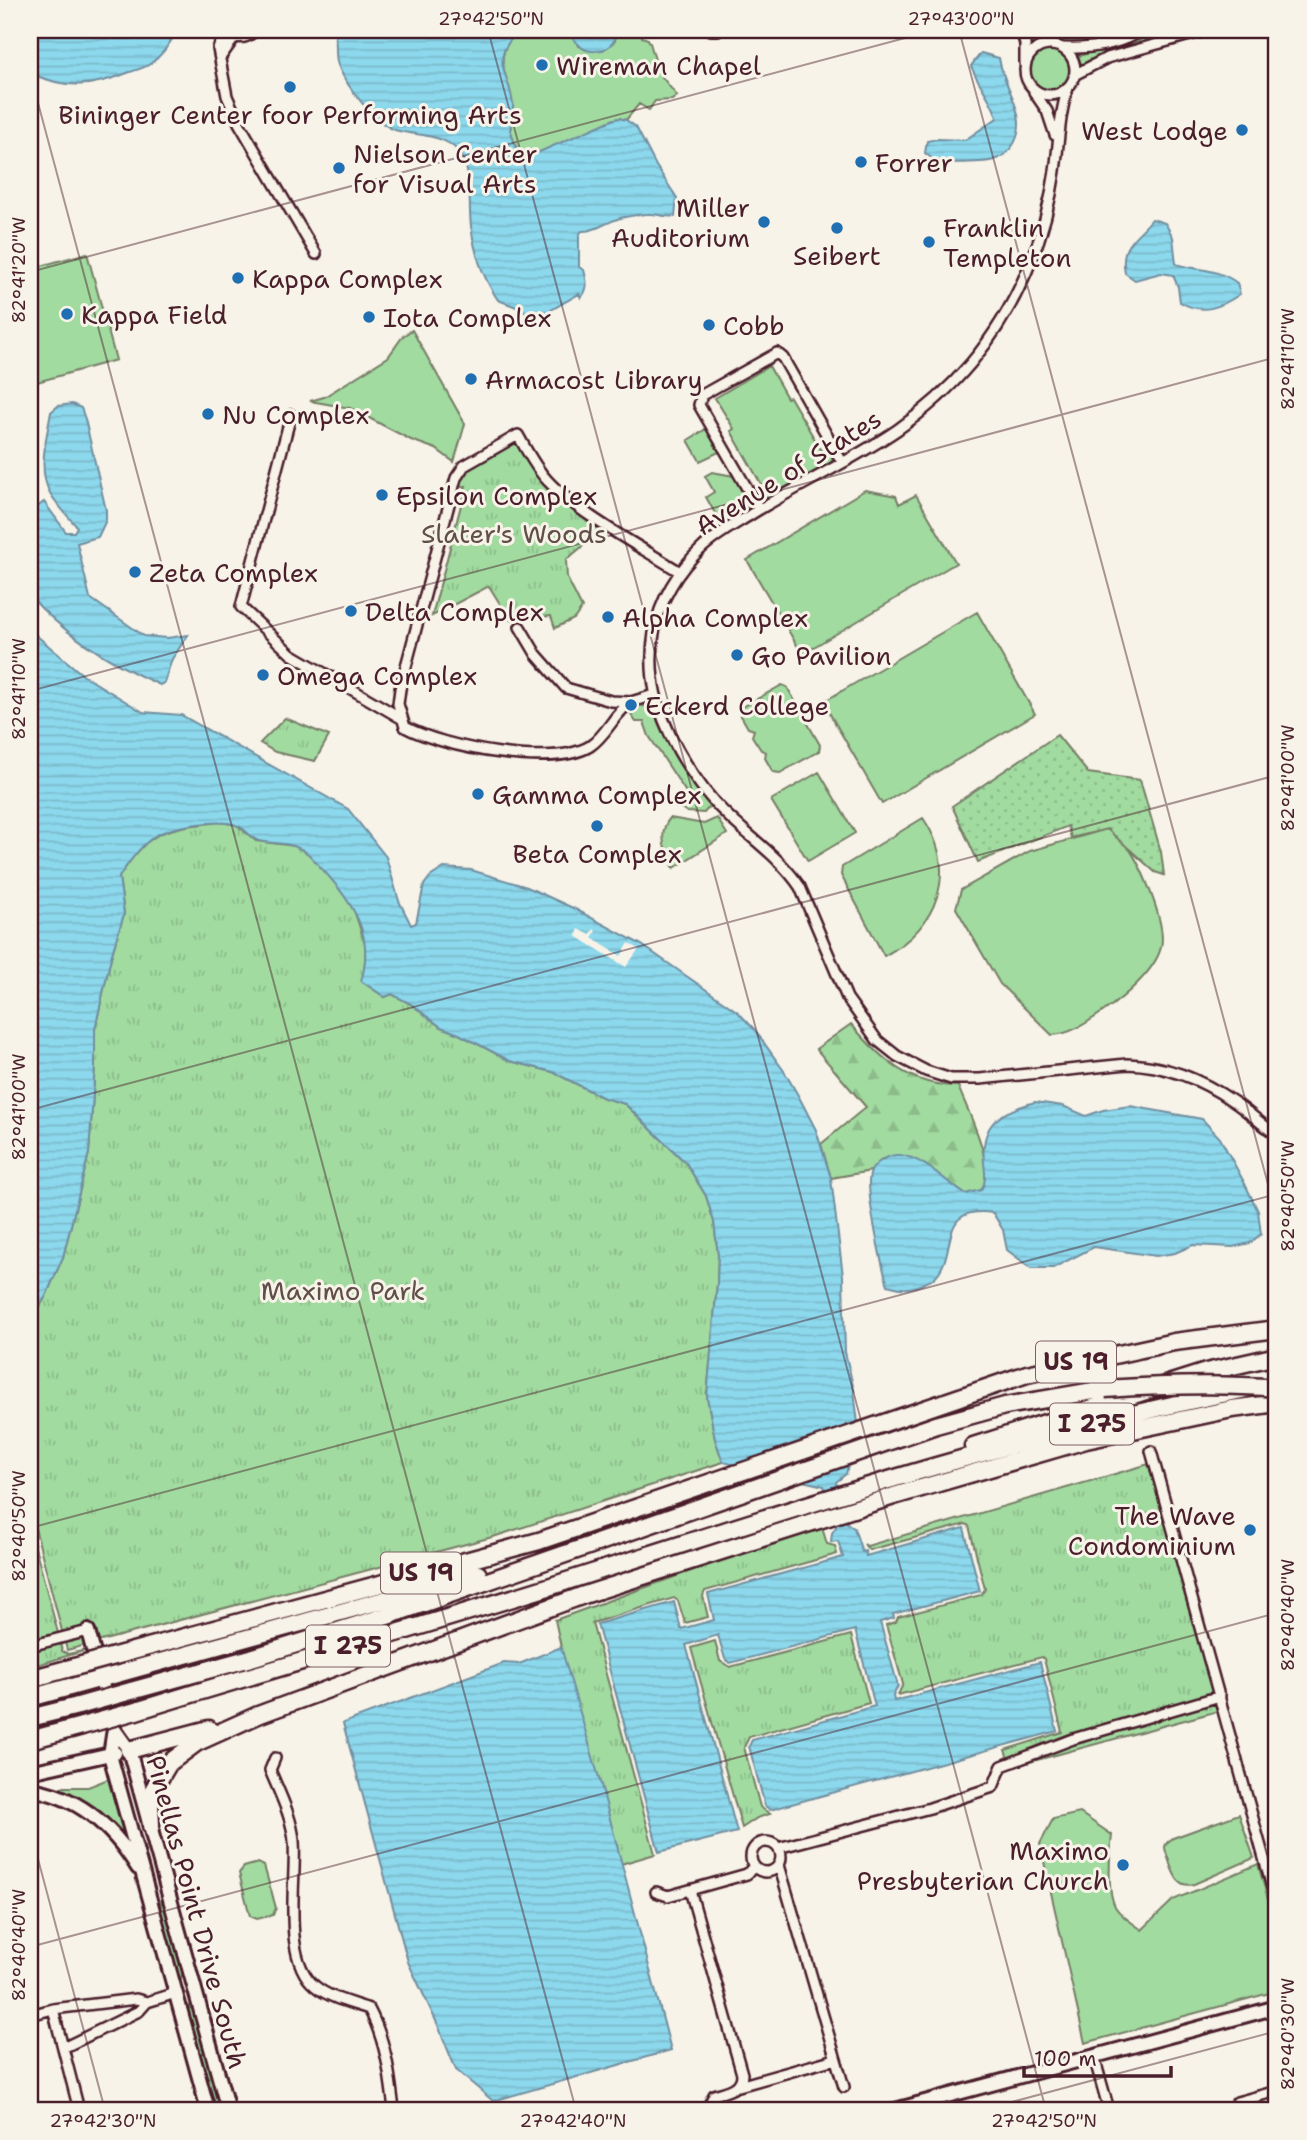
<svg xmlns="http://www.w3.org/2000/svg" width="1307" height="2140" viewBox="0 0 1307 2140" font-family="'Shantell Sans',sans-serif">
	<defs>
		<pattern id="forest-firs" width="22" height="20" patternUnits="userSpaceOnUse" patternTransform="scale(1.75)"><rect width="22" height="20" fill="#a1dba0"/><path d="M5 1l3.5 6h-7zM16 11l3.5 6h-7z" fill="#8cbc8a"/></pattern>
		<pattern id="park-tufts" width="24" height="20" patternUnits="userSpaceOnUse" patternTransform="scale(1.75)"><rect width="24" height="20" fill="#a1dba0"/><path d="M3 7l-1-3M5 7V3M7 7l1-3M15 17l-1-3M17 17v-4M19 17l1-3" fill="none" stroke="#8cbc8a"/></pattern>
		<pattern id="garden-dots" width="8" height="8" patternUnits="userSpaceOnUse" patternTransform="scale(1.75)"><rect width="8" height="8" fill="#a1dba0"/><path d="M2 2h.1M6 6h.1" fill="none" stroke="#8cbc8a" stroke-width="1.8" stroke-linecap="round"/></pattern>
		<pattern id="water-rules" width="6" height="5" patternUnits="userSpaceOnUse" patternTransform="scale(1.75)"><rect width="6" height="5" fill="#8cd8ec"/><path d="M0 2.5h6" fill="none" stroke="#7ab9cb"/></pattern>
	</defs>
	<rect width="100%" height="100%" fill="#f7f3e8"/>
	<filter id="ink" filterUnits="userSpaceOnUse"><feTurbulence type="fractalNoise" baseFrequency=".0143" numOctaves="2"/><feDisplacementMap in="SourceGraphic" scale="14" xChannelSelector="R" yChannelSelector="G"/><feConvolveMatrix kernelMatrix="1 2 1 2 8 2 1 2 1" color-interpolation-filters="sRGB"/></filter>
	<g filter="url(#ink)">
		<!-- grass -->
		<path fill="#a1dba0" stroke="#767d66" stroke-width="2" d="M 520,30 C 544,30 566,23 579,46 L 603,50 L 615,41 L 617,30 L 641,30 L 642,37 L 648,39 L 650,43 L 659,73 L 677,96 L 672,100 L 655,101 L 649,110 L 639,104 L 626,120 L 619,118 L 612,120 C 593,128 546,156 528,154 C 505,152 511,109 509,93 C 508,80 501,69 503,56 C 505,44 512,37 520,30 Z
			M 1036,30 L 1133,30 C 1103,46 1065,50 1036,30 Z
			M 1150,30 L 1194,30 L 1098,57 L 1082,67 L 1078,56 C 1100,49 1135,52 1150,30 Z
			M1029 71a21 21 0 1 1 42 0a21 21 0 1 1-42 0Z
			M 87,253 L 116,360 L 30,384 L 30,269 Z
			M 412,330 L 465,424 L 454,462 L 436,449 L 411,440 L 350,408 L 310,401 L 324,397 L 388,357 L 403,336 Z
			M 769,366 L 787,398 L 790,397 L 821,450 L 832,449 L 833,459 L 830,463 L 765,500 L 759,498 L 754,490 L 761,484 L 731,431 L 734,429 L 715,398 Z
			M 706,429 L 719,452 L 700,461 L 688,440 Z
			M 712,472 L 734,476 L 749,504 L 744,514 L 722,526 L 706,497 L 714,492 L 705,476 Z
			M 865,490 L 896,496 L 899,504 L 916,495 L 956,563 L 802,654 L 747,560 Z
			M 977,612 L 1035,714 L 882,804 L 823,702 Z
			M 782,685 L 787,687 L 820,745 L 819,751 L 780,773 L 773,772 L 765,758 L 766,752 L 761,750 L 752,736 L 754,730 L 748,728 L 740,714 L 741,708 Z
			M 641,705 L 649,708 L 655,714 L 666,740 L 708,802 L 710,806 L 704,813 L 687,812 L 681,808 L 691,800 L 649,736 L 644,722 L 636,722 L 631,715 L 634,708 Z
			M 819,772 L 855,833 L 808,861 L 771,800 Z
			M 670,818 L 704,824 L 717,818 L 727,834 L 674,868 C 665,853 657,833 670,818 Z
			M 923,818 C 959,871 938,927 884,956 L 841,875 L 842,867 Z
			M 1107,829 C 1113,833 1119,837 1124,842 C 1140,860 1167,924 1161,947 C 1156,970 1123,998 1104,1011 C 1088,1022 1072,1034 1052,1035 L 1000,984 L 956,908 L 961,890 L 1030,851 Z
			M 108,1779 L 123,1832 L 122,1832 L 95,1807 L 61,1789 L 62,1787 L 88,1787 Z
			M 1080,1813 L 1112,1835 C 1110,1853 1106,1892 1116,1908 C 1122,1917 1134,1924 1142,1930 L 1173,1900 L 1258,1864 L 1277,1932 L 1277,1991 L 1085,2043 L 1040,1844 L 1053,1819 Z
			M 1239,1814 L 1254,1858 L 1194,1884 C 1179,1888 1175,1877 1170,1864 C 1169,1859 1165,1852 1165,1847 C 1166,1842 1169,1841 1173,1838 Z
			M 258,1863 L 264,1866 L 276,1908 L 273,1915 L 257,1919 L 250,1916 L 239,1873 L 244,1867 Z
			M 162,1894 L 184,1968 L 181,1979 L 176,1972 L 160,1911 Z
			M 189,2006 L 196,2013 L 222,2110 L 214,2110 L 188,2016 Z"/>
		<!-- forest -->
		<path fill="url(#forest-firs)" stroke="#767d66" stroke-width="2" d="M 851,1024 C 881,1059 909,1086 958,1086 C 967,1110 997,1167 982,1190 L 965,1195 L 925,1165 L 882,1159 L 871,1171 L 831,1178 L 821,1144 L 866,1107 L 816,1049 Z"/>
		<!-- park -->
		<path fill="url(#park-tufts)" stroke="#767d66" stroke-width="2" d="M 509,443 L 522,443 L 533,465 L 606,527 L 566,560 L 567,578 L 582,608 L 574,619 L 555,628 L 551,616 L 510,620 L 489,586 L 432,616 L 466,486 L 457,487 L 466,470 Z
			M 285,718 L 329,736 L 315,761 L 275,752 L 260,743 Z
			M 220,822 L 237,825 L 256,841 L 295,846 L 309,854 L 342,889 L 353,907 L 366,946 L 364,973 L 367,985 L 385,997 L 392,994 L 411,1004 L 441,1027 L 459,1034 L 510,1061 L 553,1072 L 604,1098 L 625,1104 L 686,1163 L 706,1196 L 714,1222 L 718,1255 L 717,1284 L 707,1397 L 715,1439 L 723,1462 L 496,1536 L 67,1650 L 30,1509 L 30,1323 L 46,1296 L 63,1257 L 89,1153 L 95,1065 L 95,1029 L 111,957 L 124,914 L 119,877 C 128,863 141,844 156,836 C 175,825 200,825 220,822 Z
			M 1149,1464 L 1213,1693 L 1066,1736 L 1069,1745 L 1216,1703 L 1218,1711 L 1011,1767 L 1005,1750 L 1062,1732 L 1044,1659 L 1042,1657 L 898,1695 L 903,1684 L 886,1625 L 896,1622 L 898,1617 L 981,1595 L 985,1589 L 969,1526 L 966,1524 L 869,1550 L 864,1544 L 867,1546 Z
			M 821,1524 L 827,1544 L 835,1546 L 837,1554 L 705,1591 L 703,1596 L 708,1617 L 685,1623 L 678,1601 L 674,1598 L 592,1623 L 655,1854 L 621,1864 L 565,1665 L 555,1620 Z
			M 30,1528 L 58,1633 L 30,1640 Z
			M 851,1635 L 869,1703 L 749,1737 L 744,1747 L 760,1807 L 770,1814 L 757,1818 L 742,1828 L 691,1648 L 715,1641 L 720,1661 L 730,1667 Z
			M 60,1643 L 62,1651 L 68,1654 L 87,1650 L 30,1667 L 30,1651 Z"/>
		<!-- garden -->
		<path fill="url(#garden-dots)" stroke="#767d66" stroke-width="2" d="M 1057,735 L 1088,773 L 1140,780 L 1161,852 L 1164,875 L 1155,872 L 1107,829 L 1071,838 L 1068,826 L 978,862 L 952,806 Z"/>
		<!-- water -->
		<path fill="url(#water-rules)" stroke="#728e9f" stroke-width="2" d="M 30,30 L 177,30 C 171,42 162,56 150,64 C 144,68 136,70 130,72 C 93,87 67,90 30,73 Z
			M 334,30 L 520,30 C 487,59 510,72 513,105 C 514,114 509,123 511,132 C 512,137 515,142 516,148 L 528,154 L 537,153 L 612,120 L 619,118 L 626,120 L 636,127 L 656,166 L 677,198 L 675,216 C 665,218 657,213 647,214 C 640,214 632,216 625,217 C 610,219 596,232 582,231 L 579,235 L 579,267 L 584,270 C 587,281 589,288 581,298 L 579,294 L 532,321 C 523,307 513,306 498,300 C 482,276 475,254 471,226 C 468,203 473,179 462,157 C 448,132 417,137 395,130 C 374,123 343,82 337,62 C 335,52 337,40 334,30 Z
			M 563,30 L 617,30 C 617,31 615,40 614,41 C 607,52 588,55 579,45 C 573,39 571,35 563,30 Z
			M 981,53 L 999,58 C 1002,79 1014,95 1018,115 C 1022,134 1013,154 994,160 C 980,164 954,162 938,163 L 925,153 L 927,141 L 937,139 L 965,140 L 997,118 C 994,103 978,84 971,66 Z
			M 1152,219 L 1165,223 L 1173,237 L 1176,264 C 1198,271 1218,268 1237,283 L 1240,294 C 1220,308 1202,315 1180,302 L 1178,287 L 1173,275 L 1161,273 L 1135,280 L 1125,273 C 1119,243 1137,238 1152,219 Z
			M 72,404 L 81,408 L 85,419 L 106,510 L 106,520 L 98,537 L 77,543 L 90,598 L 144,636 L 167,638 L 188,635 L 172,659 L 164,683 L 160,685 C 113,664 64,635 30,596 L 30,512 L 44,502 L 66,532 L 74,532 L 77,527 C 68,516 57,505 50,493 C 37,470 47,436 51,412 L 58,406 Z
			M 30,630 L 84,676 L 143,712 L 181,715 L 348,809 L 386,857 L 399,901 L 411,925 L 416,923 L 424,885 L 430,877 L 444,868 L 471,870 L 527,887 L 575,909 L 642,945 L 738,1012 L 754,1029 L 784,1071 L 799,1097 L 816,1130 L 831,1178 L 843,1276 L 845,1352 L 854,1390 L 858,1424 L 846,1474 L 836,1482 L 847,1523 L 854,1528 L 862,1552 L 865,1551 L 866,1556 L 964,1528 L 980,1591 L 893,1614 L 894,1618 L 880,1622 L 898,1686 L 893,1696 L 894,1701 L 1040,1662 L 1057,1731 L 770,1810 L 765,1806 L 749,1746 L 752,1740 L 875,1706 L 855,1630 L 730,1663 L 725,1659 L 718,1635 L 686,1645 L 737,1832 L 659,1852 L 597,1624 L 674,1602 L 681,1629 L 714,1620 L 708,1594 L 843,1557 L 838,1541 L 831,1542 L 832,1533 L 836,1527 L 824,1486 L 723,1462 L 715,1439 L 707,1397 L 717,1284 L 718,1255 L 714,1222 L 706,1196 L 686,1163 L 625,1104 L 604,1098 L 553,1072 L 510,1061 L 459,1034 L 441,1027 L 411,1004 L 392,994 L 385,997 L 361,981 C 375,936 353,903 324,871 C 315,862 309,851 296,847 C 285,842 271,844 259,841 C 251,839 246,829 238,826 C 221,818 171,826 155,836 C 141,845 128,863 119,877 L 124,914 L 111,957 L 95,1029 L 95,1065 L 89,1153 L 63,1257 L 46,1296 L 30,1323 Z
			M 1035,1102 L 1063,1106 L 1086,1116 L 1103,1110 L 1130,1106 L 1202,1119 L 1220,1138 L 1244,1182 L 1258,1211 L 1261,1234 L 1250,1243 L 1233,1247 L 1193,1245 L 1175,1253 L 1156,1256 L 1094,1247 L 1053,1268 L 1031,1268 L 1007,1250 L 1003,1230 L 993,1213 C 936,1204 959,1253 935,1277 C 931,1281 925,1283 920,1285 C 907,1290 902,1289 888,1285 C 882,1267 865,1190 870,1174 C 873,1163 889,1154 900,1155 C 924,1158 946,1182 965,1194 L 981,1190 C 987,1181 985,1173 984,1163 C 980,1122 1000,1112 1035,1102 Z
			M 561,1647 L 601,1785 L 671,2050 L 493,2101 L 456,2070 L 437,2023 L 408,1962 L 343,1723 L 504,1663 L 519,1664 Z"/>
		<!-- pier -->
		<path fill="#f7f3e8" d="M 579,929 L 590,935 L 594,929 L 596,931 L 592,938 L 621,956 L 629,943 L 639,949 L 626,967 L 576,936 Z"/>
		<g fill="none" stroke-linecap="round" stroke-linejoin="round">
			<defs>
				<path id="street" d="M 226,30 C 235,40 246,40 255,30
					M 227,30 L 218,49 L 227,96 L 239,123 L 316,254
					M 711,30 L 718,30
					M 1021,30 L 1025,44 L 1025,63
					M 1030,30 L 1052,43
					M1025 70a25 25 0 1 1 50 0a25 25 0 1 1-50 0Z
					M 1063,48 C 1090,49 1119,45 1142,30
					M 220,58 L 235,37
					M 1076,74 L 1107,58 L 1208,30
					M 1068,88 C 1059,115 1059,143 1055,171 C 1045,241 1016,309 971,363 C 950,388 924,411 897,430 C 850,462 798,485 750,515 C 734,525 717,534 702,548 C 678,570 659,601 654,633 C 647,676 657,712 678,750 C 690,771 707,796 725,813 C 750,838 780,857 800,887 L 847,998 L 877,1040 L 897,1056 L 926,1071 L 951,1079 L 980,1079 L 1127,1064 C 1166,1065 1201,1079 1234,1102 C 1249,1112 1262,1125 1277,1135
					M 1034,92 L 1047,111 L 1055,135
					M 291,415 L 241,607 L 291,654 L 401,718
					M 759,509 L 699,405 L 702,395 L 777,353 L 783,358 L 842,462
					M 520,627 L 536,654 L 566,688 L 611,701 L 631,702 L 654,695
					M 631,702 C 614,713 607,735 590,746 C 553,769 442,747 405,727 L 398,704 L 400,689 L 456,478 L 464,466 L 518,435 C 527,451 535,467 547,480 C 578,514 641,547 680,572
					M 1151,1451 L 1277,1905
					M 30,1646 L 88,1631
					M 275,1758 L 270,1770 C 279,1792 292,1817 294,1841 C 297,1879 281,1959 315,1986 C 329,1998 352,2003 369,2009 C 386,2041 390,2075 394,2110
					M751 1857a15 15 0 1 1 30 0a15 15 0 1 1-30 0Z
					M 778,1848 L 930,1808 L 993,1787 L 1002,1766 L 1073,1739 L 1220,1696
					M 779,1865 L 844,2087
					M 690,1890 L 742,2074 C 742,2089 726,2091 714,2095 L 711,2101
					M 656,1892 L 668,1896 L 747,1874 L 754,1866
					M 53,2009 L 79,2110
					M 30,2015 L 53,2009 L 136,1999 L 147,2002 L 176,1993
					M 63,2048 L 139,2011 L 147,2002
					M 1094,2057 L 1109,2110
					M 739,2086 L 835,2059
					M 706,2110 L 711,2101 L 718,2110
					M 1240,2110 L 1237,2102 L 1277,2091"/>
				<path id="secondary" d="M 88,1631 L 114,1729 L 129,1750 L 228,2110
					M 114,1729 L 110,1755 L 208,2110
					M 30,1772 L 115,1753
					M 30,1789 C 79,1796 113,1827 138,1868
					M 895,2110 L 1277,2007"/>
				<path id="highway" d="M 973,1446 L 1206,1372 L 1277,1356
					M 122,1654 L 539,1541 L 1027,1374 L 1174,1342 L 1277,1329
					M 30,1679 L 67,1669
					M 131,1691 L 251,1658 L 390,1615 L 936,1425 L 1005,1406 L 1105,1389
					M 30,1698 L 478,1574
					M 136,1711 C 278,1667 422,1627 564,1582 C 790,1510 1015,1435 1247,1389
					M 30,1718 L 78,1706
					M 30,1740 L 82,1726
					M 129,1750 L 209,1729
					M 151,1826 L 150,1802 L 153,1790 L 169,1763 L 196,1743 L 258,1715 L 584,1595 L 894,1496 L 1086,1440 L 1232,1409 L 1277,1403"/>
			</defs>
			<!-- street casing -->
			<use href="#street" stroke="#4a1f2b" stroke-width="14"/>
			<!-- secondary casing -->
			<use href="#secondary" stroke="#4a1f2b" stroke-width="18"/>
			<!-- highway casing -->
			<use href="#highway" stroke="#4a1f2b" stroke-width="21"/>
			<!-- street -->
			<use href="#street" stroke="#f7f3e8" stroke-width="9"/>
			<!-- secondary -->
			<use href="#secondary" stroke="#f7f3e8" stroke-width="12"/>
			<!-- highway -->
			<use href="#highway" stroke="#f7f3e8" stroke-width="16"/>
			<defs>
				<path id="highway-bridge" d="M 1105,1389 C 1163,1385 1219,1383 1277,1388
					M 67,1669 L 122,1654
					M 78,1706 L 131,1691
					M 82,1726 L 136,1711"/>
			</defs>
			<!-- highway-bridge casing -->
			<use href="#highway-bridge" stroke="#4a1f2b" stroke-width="21" stroke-linecap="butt"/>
			<!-- highway-bridge -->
			<use href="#highway-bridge" stroke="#f7f3e8" stroke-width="16"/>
		</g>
	</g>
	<!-- ticks -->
	<path fill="none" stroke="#4a1f2b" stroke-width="2" stroke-opacity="0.45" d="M 488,30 L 1046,2110M 959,30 L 1277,1218M 30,73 L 576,2110M 30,272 L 935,30M 30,691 L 1277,357M 30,1110 L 1277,775M 30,1528 L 1277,1194M 30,1829 L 105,2110M 30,1947 L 1277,1613M 982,2110 L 1277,2031"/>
	<!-- markers -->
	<g fill="#1f6fb2" stroke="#f7f3e8" stroke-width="2.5">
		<circle cx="542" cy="65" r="7"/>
		<circle cx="290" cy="87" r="7"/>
		<circle cx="1242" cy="130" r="7"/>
		<circle cx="861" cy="162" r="7"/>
		<circle cx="339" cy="168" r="7"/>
		<circle cx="764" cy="222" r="7"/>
		<circle cx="837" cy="228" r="7"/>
		<circle cx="929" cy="242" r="7"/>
		<circle cx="238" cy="278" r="7"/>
		<circle cx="67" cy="314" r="7"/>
		<circle cx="369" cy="317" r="7"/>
		<circle cx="709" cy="325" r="7"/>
		<circle cx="471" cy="379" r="7"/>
		<circle cx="208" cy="414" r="7"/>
		<circle cx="382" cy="495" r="7"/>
		<circle cx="135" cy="572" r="7"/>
		<circle cx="351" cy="611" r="7"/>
		<circle cx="608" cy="617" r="7"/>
		<circle cx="737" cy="655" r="7"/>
		<circle cx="263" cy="675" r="7"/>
		<circle cx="631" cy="705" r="7"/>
		<circle cx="478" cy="794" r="7"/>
		<circle cx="597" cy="826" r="7"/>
		<circle cx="1250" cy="1530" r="7"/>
		<circle cx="1123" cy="1865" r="7"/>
	</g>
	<g text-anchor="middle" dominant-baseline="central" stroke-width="6" stroke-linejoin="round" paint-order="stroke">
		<!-- shield labels -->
		<g fill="#f7f3e8" stroke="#7e5f64" stroke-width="2">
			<rect x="1036" y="1341.5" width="80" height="41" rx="5"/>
			<rect x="1050" y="1403.5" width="84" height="41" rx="5"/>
			<rect x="381" y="1552.5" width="80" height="41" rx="5"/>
			<rect x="306" y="1625.5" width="84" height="41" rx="5"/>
		</g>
		<g font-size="24" font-weight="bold" fill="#4a1f2b">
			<text x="1076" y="1362">US 19</text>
			<text x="1092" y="1424">I 275</text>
			<text x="421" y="1573">US 19</text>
			<text x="348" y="1646">I 275</text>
		</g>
		<!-- poi labels -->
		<g font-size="26" fill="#4a1f2b" stroke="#f7f3e8" text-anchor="start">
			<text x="556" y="65">Wireman Chapel</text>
			<text x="290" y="114" text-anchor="middle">Bininger Center foor Performing Arts</text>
			<text x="1228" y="130" text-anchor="end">West Lodge</text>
			<text x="353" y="153">Nielson Center<tspan x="353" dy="30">for Visual Arts</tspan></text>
			<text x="875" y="162">Forrer</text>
			<text x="750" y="207" text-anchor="end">Miller<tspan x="750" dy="30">Auditorium</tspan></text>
			<text x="943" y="227">Franklin<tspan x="943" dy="30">Templeton</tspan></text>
			<text x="837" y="255" text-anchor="middle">Seibert</text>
			<text x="252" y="278">Kappa Complex</text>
			<text x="81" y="314">Kappa Field</text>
			<text x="383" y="317">Iota Complex</text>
			<text x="723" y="325">Cobb</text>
			<text x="485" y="379">Armacost Library</text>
			<text x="222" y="414">Nu Complex</text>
			<text x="396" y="495">Epsilon Complex</text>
			<text x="149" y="572">Zeta Complex</text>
			<text x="365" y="611">Delta Complex</text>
			<text x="622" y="617">Alpha Complex</text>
			<text x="751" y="655">Go Pavilion</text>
			<text x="277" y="675">Omega Complex</text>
			<text x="645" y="705">Eckerd College</text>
			<text x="492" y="794">Gamma Complex</text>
			<text x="597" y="853" text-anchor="middle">Beta Complex</text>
			<text x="1236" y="1515" text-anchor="end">The Wave<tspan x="1236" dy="30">Condominium</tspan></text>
			<text x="1109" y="1850" text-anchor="end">Maximo<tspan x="1109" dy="30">Presbyterian Church</tspan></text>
		</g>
		<!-- street labels -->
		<g font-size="26" fill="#4a1f2b" stroke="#f7f3e8">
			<text transform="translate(788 472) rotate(-32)">Avenue of States</text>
			<text transform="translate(197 1912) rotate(75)">Pinellas Point Drive South</text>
		</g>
		<!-- park labels -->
		<g font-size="26" fill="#604e48" stroke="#f7f3e8">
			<text x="514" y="533">Slater's Woods</text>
			<text x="343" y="1290">Maximo Park</text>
		</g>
	</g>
	<!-- margin -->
	<rect width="1307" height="2140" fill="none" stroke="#f7f3e8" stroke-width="77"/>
	<!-- scale -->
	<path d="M1024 2066v10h147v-10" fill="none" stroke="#4a1f2b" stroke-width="3.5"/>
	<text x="1034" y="2066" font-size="21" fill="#4a1f2b" stroke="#f7f3e8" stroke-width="5" paint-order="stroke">100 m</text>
	<rect x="38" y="38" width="1230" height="2064" fill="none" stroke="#4a1f2b" stroke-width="2.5"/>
	<g font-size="18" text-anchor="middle" fill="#4a1f2b">
		<text x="491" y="25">27°42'50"N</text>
		<text x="961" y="25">27°43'00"N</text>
		<text transform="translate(19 270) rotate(-90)" y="6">82°41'20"W</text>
		<text transform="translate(1288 359) rotate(-90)" y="6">82°41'10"W</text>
		<text transform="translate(19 689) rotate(-90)" y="6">82°41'10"W</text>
		<text transform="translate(1288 778) rotate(-90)" y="6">82°41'00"W</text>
		<text transform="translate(19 1107) rotate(-90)" y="6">82°41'00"W</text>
		<text transform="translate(1288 1196) rotate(-90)" y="6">82°40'50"W</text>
		<text transform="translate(19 1526) rotate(-90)" y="6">82°40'50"W</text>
		<text transform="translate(1288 1615) rotate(-90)" y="6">82°40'40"W</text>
		<text transform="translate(19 1945) rotate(-90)" y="6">82°40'40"W</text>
		<text transform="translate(1288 2034) rotate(-90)" y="6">82°40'30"W</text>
		<text x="103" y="2127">27°42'30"N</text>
		<text x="573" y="2127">27°42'40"N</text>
		<text x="1044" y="2127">27°42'50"N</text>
	</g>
</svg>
